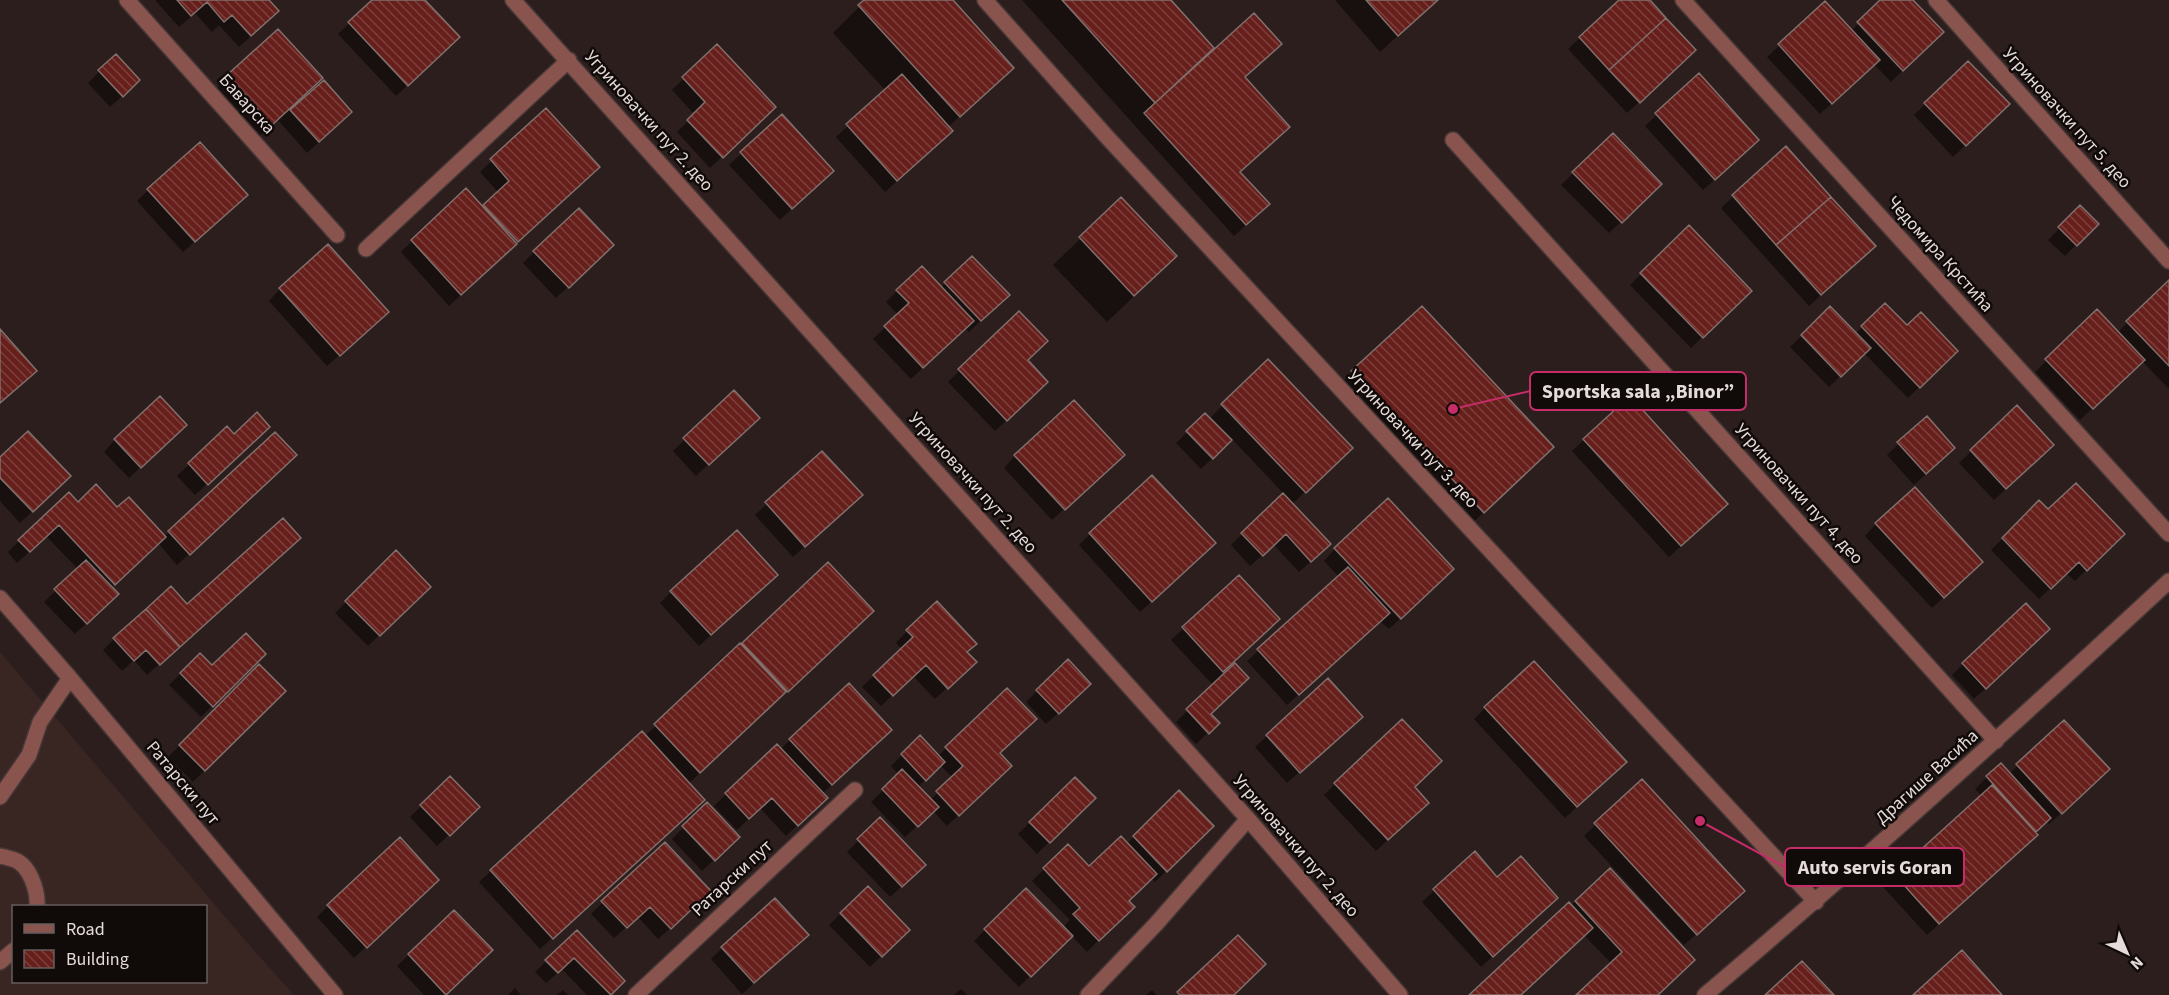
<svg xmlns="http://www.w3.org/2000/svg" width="2169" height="995" viewBox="0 0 2169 995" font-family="'Source Sans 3',sans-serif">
	<defs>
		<pattern id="building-back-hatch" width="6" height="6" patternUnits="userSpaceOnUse" patternTransform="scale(1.5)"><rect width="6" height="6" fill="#661f1a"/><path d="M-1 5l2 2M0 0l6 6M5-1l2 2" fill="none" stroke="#7c3f3b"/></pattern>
	</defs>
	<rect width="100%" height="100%" fill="#2b1e1d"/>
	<!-- built -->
	<path fill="#392623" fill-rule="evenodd" d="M 0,652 L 250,946 L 294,995 L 0,995 ZM 14,906 L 206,906 L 206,982 L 14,982 Z"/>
	<!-- shadow -->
	<path fill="#0007" fill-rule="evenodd" d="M 155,0 L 267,0 L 266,22 L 239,47 L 219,25 L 212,32 L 195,13 L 179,27 Z
		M 374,0 L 423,0 L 446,49 L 396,96 L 338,34 Z
		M 866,0 L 951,0 L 1012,68 L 948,127 L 940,142 L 885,192 L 836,137 L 886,91 L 833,33 Z
		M 1022,0 L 1169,0 L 1193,67 L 1243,78 L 1239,173 L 1256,216 L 1234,236 Z
		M 1335,0 L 1437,0 L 1380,52 Z
		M 1621,0 L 1648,0 L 1683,62 L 1627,113 L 1568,49 Z
		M 1882,0 L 1911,0 L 1942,32 L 1891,82 L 1874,64 L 1820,114 L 1767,57 L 1825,3 L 1851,31 Z
		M 278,31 L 311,91 L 324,82 L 339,123 L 307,153 L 277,119 L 260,135 L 217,88 Z
		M 717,47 L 762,119 L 710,168 L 677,132 L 695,115 L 672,90 Z
		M 115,56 L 127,92 L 110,107 L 88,83 Z
		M 1968,63 L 2008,104 L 1953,157 L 1914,115 Z
		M 1699,75 L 1746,151 L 1703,190 L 1645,126 Z
		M 546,110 L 587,178 L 449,306 L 401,252 L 412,241 L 482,208 L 499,193 L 480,172 Z
		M 781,116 L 820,182 L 780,220 L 729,165 Z
		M 1613,135 L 1660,184 L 1609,233 L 1561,185 Z
		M 1785,148 L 1862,258 L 1809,306 L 1721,208 Z
		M 148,190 L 234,207 L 183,252 L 137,201 Z
		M 1121,200 L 1148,283 L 1107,322 L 1053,265 Z
		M 2080,207 L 2097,224 L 2065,256 L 2048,240 Z
		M 1689,228 L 1750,291 L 1691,348 L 1630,285 Z
		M 534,252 L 601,256 L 556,298 L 523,263 Z
		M 972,258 L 996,306 L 969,332 L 965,328 L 911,379 L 873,339 L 898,315 L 886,302 L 897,291 L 940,288 Z
		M 2169,282 L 2169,389 L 2142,361 L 2080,420 L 2035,372 L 2097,312 L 2117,333 Z
		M 280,289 L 376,323 L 327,366 L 269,301 Z
		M 1885,305 L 1907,327 L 1956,351 L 1908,398 L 1864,353 L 1829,387 L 1790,347 L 1830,309 L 1855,334 Z
		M 1019,313 L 1026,360 L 1035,393 L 995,431 L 948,382 Z
		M 1268,361 L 1339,460 L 1292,504 L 1317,556 L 1299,572 L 1274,545 L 1250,566 L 1231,545 L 1284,494 L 1232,439 L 1201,469 L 1176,443 L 1205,415 L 1214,424 L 1216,422 L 1211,417 Z
		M 1352,372 L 1535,464 L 1466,529 L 1336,389 Z
		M 734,393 L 746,429 L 696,476 L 673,451 Z
		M 2017,408 L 2041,456 L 1994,500 L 1959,463 Z
		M 1926,418 L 1942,459 L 1914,485 L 1887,455 Z
		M 227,429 L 234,436 L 257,438 L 195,495 L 177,476 Z
		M 275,434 L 283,467 L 177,565 L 158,543 L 110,588 L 105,606 L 75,634 L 44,602 L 78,569 L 46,536 L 17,563 L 8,552 L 19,541 L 77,504 L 117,509 L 164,537 Z
		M 173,436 L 129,478 L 104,452 L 115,440 Z
		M 1584,440 L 1715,515 L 1669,557 L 1572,451 Z
		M 822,453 L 849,506 L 793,557 L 755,515 Z
		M 1015,456 L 1111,466 L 1052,520 L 1004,468 Z
		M 0,459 L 57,488 L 20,523 L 0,501 Z
		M 2039,502 L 2048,512 L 2123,534 L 2075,581 L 2066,573 L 2039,599 L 1991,550 Z
		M 1876,524 L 1970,573 L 1932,608 L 1865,536 Z
		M 1090,534 L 1202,555 L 1140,612 L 1079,545 Z
		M 288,549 L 147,675 L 134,660 L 122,671 L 103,650 L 114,639 L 187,606 Z
		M 1335,549 L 1441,581 L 1389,629 L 1380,621 L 1287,705 L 1247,661 L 1339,577 L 1324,561 Z
		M 396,553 L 429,587 L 368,646 L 335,613 Z
		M 828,564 L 845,637 L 688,784 L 692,811 L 540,949 L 479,882 L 642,733 L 645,736 Z
		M 1239,577 L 1232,663 L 1247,678 L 1209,714 L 1218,723 L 1196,744 L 1176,722 L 1213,685 L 1171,640 Z
		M 765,586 L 699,646 L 660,603 L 671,592 Z
		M 907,631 L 966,653 L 963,673 L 935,699 L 913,676 L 881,706 L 862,687 L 902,649 L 896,643 Z
		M 2037,640 L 1974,699 L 1952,675 L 1963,664 Z
		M 264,654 L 201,717 L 169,685 L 200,655 L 212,667 Z
		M 259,666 L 284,691 L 193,782 L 168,757 Z
		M 1328,680 L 1349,728 L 1287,783 L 1255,747 Z
		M 1007,690 L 998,754 L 999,777 L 947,826 L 933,811 L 905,837 L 871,802 L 899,775 L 891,766 L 920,737 L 938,756 ZM 940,765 L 953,778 L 930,800 L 918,787 Z
		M 1037,691 L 1078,695 L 1046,724 L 1026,702 Z
		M 1485,708 L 1614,773 L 1565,818 L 1474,719 Z
		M 2064,722 L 2097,780 L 2049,824 L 2046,821 L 2024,846 L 1927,935 L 1883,887 L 1982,796 L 1975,789 L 1987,777 L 2000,765 L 2009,774 Z
		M 790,740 L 879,741 L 822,794 L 814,810 L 786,836 L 760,808 L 737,830 L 714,806 L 777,746 L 780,750 Z
		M 450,778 L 478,807 L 437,846 L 410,817 Z
		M 1075,779 L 1094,798 L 1037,854 L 1018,834 Z
		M 1642,781 L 1732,902 L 1684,945 L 1584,836 Z
		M 1335,784 L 1413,787 L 1416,814 L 1376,851 L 1324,795 Z
		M 1179,792 L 1212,826 L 1155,882 L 1151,878 L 1127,901 L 1132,907 L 1087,952 L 1071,935 L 1019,987 L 974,941 L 1026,890 L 1063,927 L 1070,920 L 1032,881 L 1068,846 L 1089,868 L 1127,844 Z
		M 707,804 L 738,837 L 702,871 L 672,839 Z
		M 880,819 L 913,876 L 890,897 L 847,852 Z
		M 1474,854 L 1497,879 L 1545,910 L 1481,967 L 1422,902 Z
		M 1610,870 L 1657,995 L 1578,995 L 1612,964 L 1584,935 L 1520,995 L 1471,995 Z
		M 868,888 L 908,930 L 870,967 L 829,925 Z
		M 426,891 L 354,958 L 317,917 L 328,906 Z
		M 603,902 L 698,903 L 658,939 L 638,917 L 614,938 L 591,914 Z
		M 454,912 L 491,950 L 445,995 L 424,995 L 397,966 Z
		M 577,932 L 623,981 L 609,995 L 587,995 L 562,969 L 546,983 L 535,972 Z
		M 795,947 L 742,994 L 711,959 L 722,948 Z
		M 515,988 L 521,995 L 508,995 Z
		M 961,989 L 967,995 L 954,995 Z
		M 563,990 L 568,995 L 557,995 Z
		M 1152,990 L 1157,995 L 1146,995 Z"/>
	<!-- building -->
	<path fill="url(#building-back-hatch)" stroke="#80706e" stroke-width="1.5" d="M 177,0 L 269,0 L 279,11 L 251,36 L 232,15 L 224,22 L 207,2 L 191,16 Z
		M 372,0 L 425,0 L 460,37 L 408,86 L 348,22 Z
		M 864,0 L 953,0 L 1014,68 L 960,117 L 858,5 Z
		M 1062,0 L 1171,0 L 1214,48 L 1155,103 Z
		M 1366,0 L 1438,0 L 1398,36 Z
		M 1619,0 L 1650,0 L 1666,18 L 1609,70 L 1579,37 Z
		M 1880,0 L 1913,0 L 1944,32 L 1903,71 L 1857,22 Z
		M 1825,1 L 1880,60 L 1832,104 L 1778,44 Z
		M 1254,13 L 1282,44 L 1245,77 L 1290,127 L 1240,172 L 1270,204 L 1246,225 L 1144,113 Z
		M 1666,18 L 1696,50 L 1640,103 L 1609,70 Z
		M 278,29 L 323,78 L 272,125 L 227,75 Z
		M 717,44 L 776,107 L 723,158 L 687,120 L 705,102 L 682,77 Z
		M 116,54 L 140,80 L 123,97 L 98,70 Z
		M 1968,61 L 2010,104 L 1966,146 L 1924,103 Z
		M 1699,73 L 1759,140 L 1715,180 L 1655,113 Z
		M 902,74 L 953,131 L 897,181 L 846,124 Z
		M 324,80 L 352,112 L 319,142 L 290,110 Z
		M 546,108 L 600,167 L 518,242 L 483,205 L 509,181 L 490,159 Z
		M 782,114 L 834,171 L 792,209 L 740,152 Z
		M 1613,133 L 1662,184 L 1622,223 L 1572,172 Z
		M 200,142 L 248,195 L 195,242 L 147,189 Z
		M 1786,146 L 1831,197 L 1776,245 L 1732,195 Z
		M 466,188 L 517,244 L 461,295 L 411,240 Z
		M 1121,197 L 1177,256 L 1134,296 L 1079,237 Z
		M 1831,197 L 1876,246 L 1821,295 L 1776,245 Z
		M 2080,205 L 2099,224 L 2077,246 L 2058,227 Z
		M 579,208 L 614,245 L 569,288 L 533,251 Z
		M 1689,225 L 1752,291 L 1703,338 L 1640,273 Z
		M 328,244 L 389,312 L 340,356 L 279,288 Z
		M 972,256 L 1010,295 L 981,321 L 944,282 Z
		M 922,266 L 974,321 L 923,368 L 884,326 L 909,303 L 896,290 Z
		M 2169,280 L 2169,366 L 2126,321 Z
		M 1885,303 L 1907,325 L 1921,312 L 1958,351 L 1920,388 L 1861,326 Z
		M 1422,306 L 1554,447 L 1484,513 L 1351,371 Z
		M 1830,306 L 1871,348 L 1841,377 L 1801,335 Z
		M 2097,309 L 2145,360 L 2093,409 L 2045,359 Z
		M 1019,311 L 1048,341 L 1028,360 L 1048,382 L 1007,421 L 958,369 Z
		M 0,329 L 37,371 L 0,403 Z
		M 1268,359 L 1353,448 L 1306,493 L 1221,404 Z
		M 734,390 L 760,418 L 709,465 L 683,438 Z
		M 160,396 L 187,425 L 141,468 L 114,439 Z
		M 1630,396 L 1728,504 L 1681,546 L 1583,439 Z
		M 1074,400 L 1125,455 L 1065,510 L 1014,455 Z
		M 2017,405 L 2054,445 L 2006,489 L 1970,450 Z
		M 257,412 L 270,427 L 208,485 L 188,463 L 227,426 L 234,434 Z
		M 1205,413 L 1232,440 L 1213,459 L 1186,431 Z
		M 1927,416 L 1955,448 L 1926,474 L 1897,442 Z
		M 28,431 L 71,476 L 33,512 L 0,478 L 0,457 Z
		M 275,432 L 297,455 L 190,555 L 168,531 Z
		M 822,451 L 863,495 L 805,547 L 765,502 Z
		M 1152,475 L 1216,543 L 1152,602 L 1089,533 Z
		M 2076,483 L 2125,534 L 2087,571 L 2079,562 L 2051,589 L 2002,538 L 2039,500 L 2048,509 Z
		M 96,484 L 117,507 L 129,497 L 166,537 L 115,585 L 59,525 L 30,552 L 18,540 L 69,492 L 78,502 Z
		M 1915,487 L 1983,562 L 1944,598 L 1875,523 Z
		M 1283,493 L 1331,544 L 1311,562 L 1286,534 L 1263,556 L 1241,533 Z
		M 1388,498 L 1454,569 L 1401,619 L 1334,548 Z
		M 283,518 L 301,538 L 180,647 L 146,609 L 171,586 L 187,604 Z
		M 737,530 L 778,575 L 711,635 L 670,591 Z
		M 396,550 L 431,587 L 380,636 L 345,601 Z
		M 86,560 L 119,594 L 87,624 L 54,589 Z
		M 828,562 L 874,611 L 788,692 L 742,643 Z
		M 1348,567 L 1390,613 L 1299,695 L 1257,649 Z
		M 1239,575 L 1280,619 L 1223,672 L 1182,627 Z
		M 937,601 L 977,644 L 967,652 L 977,662 L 948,689 L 926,665 L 893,696 L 873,675 L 913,637 L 906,630 Z
		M 2026,603 L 2050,629 L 1986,689 L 1962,663 Z
		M 146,609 L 180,647 L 160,665 L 146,650 L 134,661 L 113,638 Z
		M 246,633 L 266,654 L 213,707 L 180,673 L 200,653 L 212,665 Z
		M 740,643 L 786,692 L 700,773 L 654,724 Z
		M 1068,659 L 1091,684 L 1059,714 L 1036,690 Z
		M 1534,661 L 1627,762 L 1577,807 L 1484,707 Z
		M 1235,663 L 1249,678 L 1211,714 L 1220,723 L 1209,734 L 1186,709 Z
		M 259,664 L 286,691 L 205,771 L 179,745 Z
		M 1328,678 L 1363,717 L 1300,773 L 1266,735 Z
		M 849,683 L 892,730 L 832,785 L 789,739 Z
		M 1007,688 L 1037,719 L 1000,753 L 1012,766 L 959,816 L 936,791 L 963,766 L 945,747 Z
		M 1402,719 L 1442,761 L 1415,787 L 1429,803 L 1388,840 L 1334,783 Z
		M 2064,720 L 2110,769 L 2062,814 L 2016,764 Z
		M 642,731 L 705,800 L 553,939 L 490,870 Z
		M 920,735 L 945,762 L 926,781 L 901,754 Z
		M 777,744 L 828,798 L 798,826 L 772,798 L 749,819 L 725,793 Z
		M 2001,763 L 2051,818 L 2036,832 L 1986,776 Z
		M 902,769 L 939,807 L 918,827 L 882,789 Z
		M 450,776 L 480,807 L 450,836 L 420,805 Z
		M 1075,777 L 1096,798 L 1050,843 L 1029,822 Z
		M 1642,779 L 1745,891 L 1697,935 L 1594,823 Z
		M 1992,785 L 2038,835 L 1939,924 L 1894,874 Z
		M 1179,790 L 1214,826 L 1167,872 L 1133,836 Z
		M 707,802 L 740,837 L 715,861 L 682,826 Z
		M 880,817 L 926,865 L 902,887 L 857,839 Z
		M 1121,836 L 1157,874 L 1129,901 L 1135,907 L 1099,941 L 1073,914 L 1080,908 L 1043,868 L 1068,844 L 1089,866 Z
		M 400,837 L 439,880 L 367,948 L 327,905 Z
		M 665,842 L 711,891 L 671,929 L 650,907 L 627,928 L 601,901 Z
		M 1475,851 L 1497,877 L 1521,856 L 1558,898 L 1493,957 L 1433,889 Z
		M 1610,868 L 1695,960 L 1658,995 L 1576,995 L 1622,952 L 1575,901 Z
		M 868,886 L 910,930 L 882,957 L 840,913 Z
		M 1026,888 L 1073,936 L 1031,977 L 984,929 Z
		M 775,898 L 809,935 L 754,983 L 721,947 Z
		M 1569,902 L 1593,928 L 1521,995 L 1469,995 Z
		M 454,910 L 493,950 L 446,995 L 408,954 Z
		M 577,930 L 625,981 L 611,995 L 574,958 L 558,973 L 545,960 Z
		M 1238,935 L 1266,964 L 1234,995 L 1180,995 L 1177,992 Z
		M 1962,950 L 2002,995 L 1913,995 Z
		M 1802,961 L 1834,995 L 1765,995 Z"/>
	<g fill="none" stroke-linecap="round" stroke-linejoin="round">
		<defs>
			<path id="minor" d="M 127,0 L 337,235
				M 513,0 L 1248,819 L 1400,995
				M 985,0 L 1107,137 L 1816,902
				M 1683,0 L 2169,534
				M 1936,0 L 2169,261
				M 1453,140 L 1996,741
				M 366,249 L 569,60
				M 0,598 L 70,678 L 335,995
				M 0,797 L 29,755 L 40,722 L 70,678
				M 0,856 C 5,857 10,858 15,860 C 30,866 38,891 37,906
				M 0,962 L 14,950
				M 636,995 L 855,790
				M 1088,995 L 1156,924 L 1248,819
				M 1705,995 C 1864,861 2017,722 2169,581"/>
		</defs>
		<!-- minor casing -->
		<use href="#minor" stroke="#453837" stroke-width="18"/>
		<!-- minor -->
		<use href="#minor" stroke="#8a544e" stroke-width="15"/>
	</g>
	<g text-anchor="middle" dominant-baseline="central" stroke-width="5" stroke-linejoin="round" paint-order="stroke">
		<!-- street labels -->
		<g font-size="18" fill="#e4dbda" stroke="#100a09">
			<text transform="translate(247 104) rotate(48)">Баварска</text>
			<text transform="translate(2067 118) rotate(48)">Угриновачки пут 5. део</text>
			<text transform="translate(649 121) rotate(48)">Угриновачки пут 2. део</text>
			<text transform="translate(1940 254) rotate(48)">Чедомира Крстића</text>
			<text transform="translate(1413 439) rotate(47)">Угриновачки пут 3. део</text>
			<text transform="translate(973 483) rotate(48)">Угриновачки пут 2. део</text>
			<text transform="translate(1799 494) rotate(48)">Угриновачки пут 4. део</text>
			<text transform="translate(1927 777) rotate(-42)">Драгише Васића</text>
			<text transform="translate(183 783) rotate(50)">Ратарски пут</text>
			<text transform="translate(1296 846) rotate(49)">Угриновачки пут 2. део</text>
			<text transform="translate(732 878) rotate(-43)">Ратарски пут</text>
		</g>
	</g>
	<!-- callouts -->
	<path fill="none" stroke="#c52c68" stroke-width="2" d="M1453 409L1530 391M1700 821L1785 867"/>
	<g fill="#c52c68" stroke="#100a09" stroke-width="2">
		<circle cx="1453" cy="409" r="6"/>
		<circle cx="1700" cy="821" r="6"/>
	</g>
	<g fill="#100a09" stroke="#c52c68" stroke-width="2">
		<rect x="1530" y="372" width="216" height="38" rx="6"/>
		<rect x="1785" y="848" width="179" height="38" rx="6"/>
	</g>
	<g font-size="20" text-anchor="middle" font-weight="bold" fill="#e4dbda">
		<text x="1638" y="398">Sportska sala „Binor”</text>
		<text x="1875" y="874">Auto servis Goran</text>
	</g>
	<!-- legend -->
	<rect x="12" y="905" width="195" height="78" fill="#100a09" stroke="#655e5d" stroke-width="1.5"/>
	<rect x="24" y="924" width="30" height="9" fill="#8a544e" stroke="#655e5d" stroke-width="1.5"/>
	<text x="66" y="935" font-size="18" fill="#e4dbda">Road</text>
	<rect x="24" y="950" width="30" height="18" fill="url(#building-back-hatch)" stroke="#655e5d" stroke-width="1.5"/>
	<text x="66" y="965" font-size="18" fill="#e4dbda">Building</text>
	<!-- north arrow -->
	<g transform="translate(2127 953) rotate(136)" stroke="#100a09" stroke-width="4.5" paint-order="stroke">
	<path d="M0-4.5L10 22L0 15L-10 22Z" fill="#e4dbda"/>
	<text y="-9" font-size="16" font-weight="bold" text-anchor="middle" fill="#e4dbda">N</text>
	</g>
</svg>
